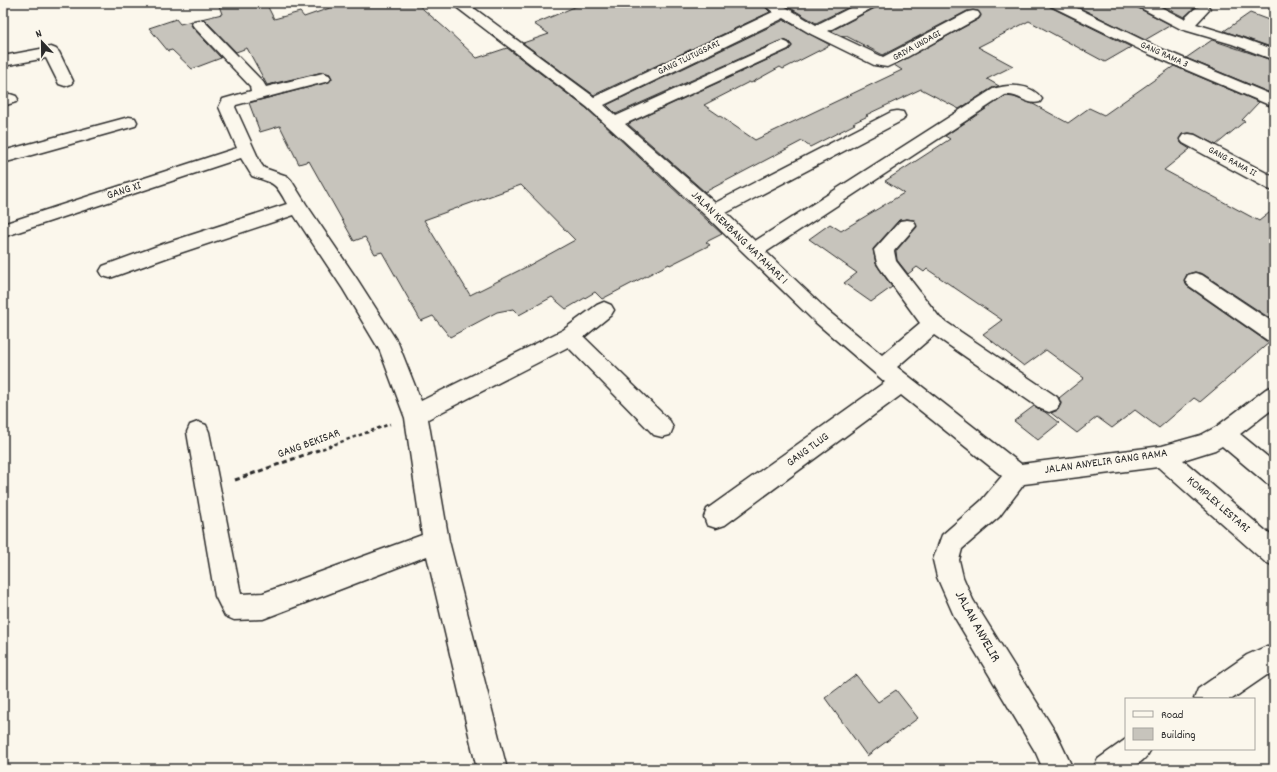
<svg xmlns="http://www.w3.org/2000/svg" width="1277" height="772" viewBox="0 0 1277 772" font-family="Dekko,sans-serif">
	<rect width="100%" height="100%" fill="#fbf7ec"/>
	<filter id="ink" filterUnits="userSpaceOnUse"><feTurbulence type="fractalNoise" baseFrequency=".025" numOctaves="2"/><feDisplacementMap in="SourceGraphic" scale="8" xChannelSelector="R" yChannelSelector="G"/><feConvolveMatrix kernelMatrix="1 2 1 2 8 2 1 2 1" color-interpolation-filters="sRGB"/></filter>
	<g filter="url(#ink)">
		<!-- building -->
		<path fill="#c7c4bc" stroke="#2b2b2b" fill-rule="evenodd" d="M 218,3 L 266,3 L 274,19 L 300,12 L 304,17 L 344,3 L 416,3 L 446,29 L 477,58 L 507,48 L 586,108 L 722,234 L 706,242 L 710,245 L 670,265 L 669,264 L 602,299 L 595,292 L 566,309 L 552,297 L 519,315 L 513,309 L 497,312 L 450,337 L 433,316 L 421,321 L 382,252 L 375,254 L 365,237 L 354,241 L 309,161 L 299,164 L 280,126 L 260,132 L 249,103 L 329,82 L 332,79 L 330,74 L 323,72 L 267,85 L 247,48 L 236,52 L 205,20 L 201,19 L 222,14 ZM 521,185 L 575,240 L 528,266 L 470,295 L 424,220 Z
			M 584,3 L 761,3 L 770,12 L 594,95 L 523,43 L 549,34 L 534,24 Z
			M 782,3 L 857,3 L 816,23 Z
			M 879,3 L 1048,3 L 1050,7 L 1131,47 L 1105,62 L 1029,21 L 978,47 L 1013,66 L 987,79 L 999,86 L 992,88 L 959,109 L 921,89 L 866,115 L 868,116 L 853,123 L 855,124 L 810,147 L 802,141 L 705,192 L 628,124 L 789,50 L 792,46 L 789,42 L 784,40 L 777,42 L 616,114 L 607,105 L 784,20 L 830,45 L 783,69 L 780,67 L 751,83 L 749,82 L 704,105 L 755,140 L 902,70 L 894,65 L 979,19 L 981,16 L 978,11 L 967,11 L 883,55 L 846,36 L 844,37 L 831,31 L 877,7 Z
			M 1070,3 L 1134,3 L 1136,7 L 1171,25 L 1145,40 Z
			M 1156,3 L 1212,3 L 1209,5 L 1204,4 L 1197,6 L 1184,17 Z
			M 1250,13 L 1274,22 L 1274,48 L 1224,31 Z
			M 176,19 L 180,24 L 192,21 L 191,25 L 193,28 L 221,58 L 192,69 L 172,50 L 168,51 L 149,28 Z
			M 1212,40 L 1274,61 L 1274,86 L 1268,92 L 1186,58 Z
			M 1174,66 L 1259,102 L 1242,120 L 1245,121 L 1216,145 L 1195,134 L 1189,133 L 1182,134 L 1179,140 L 1182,144 L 1190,149 L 1164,170 L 1259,221 L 1274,209 L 1274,321 L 1203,274 L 1195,272 L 1187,274 L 1184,281 L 1187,286 L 1266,341 L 1270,342 L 1200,402 L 1194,398 L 1159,428 L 1135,410 L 1112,428 L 1097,417 L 1077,433 L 1051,413 L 1058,410 L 1061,404 L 1059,398 L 1084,378 L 1046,350 L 1024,366 L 983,334 L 1002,320 L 927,269 L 924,272 L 917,267 L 908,274 L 897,260 L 896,251 L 917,227 L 914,220 L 907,219 L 899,220 L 873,249 L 876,264 L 892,287 L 871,302 L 844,283 L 857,273 L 809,239 L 830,224 L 841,231 L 904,193 L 885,181 L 950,139 L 945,136 L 1005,96 L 1014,97 L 1033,104 L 1068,123 L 1089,108 L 1104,115 Z
			M 1034,406 L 1045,412 L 1059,423 L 1038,440 L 1014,421 Z
			M 856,675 L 878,702 L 896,690 L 918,718 L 867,756 L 825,698 Z"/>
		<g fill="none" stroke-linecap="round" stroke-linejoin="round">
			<defs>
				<path id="minor" d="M 451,3 L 467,3 L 594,97 L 773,12 L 762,3 L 779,3 L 816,25 L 860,3 L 878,3 L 876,6 L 828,31 L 883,57 L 968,12 L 973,11 L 978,12 L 980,15 L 978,18 L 900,61 L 887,67 L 874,65 L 811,34 L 784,18 L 604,105 L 616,116 L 778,43 L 783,41 L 788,43 L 791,46 L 788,49 L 625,124 L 715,203 L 891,112 L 897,111 L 903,112 L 905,116 L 903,120 L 726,213 L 755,241 L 993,89 C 1009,84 1031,83 1042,99 L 1040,102 C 1027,106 1018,93 1005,95 L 766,252 L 828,311 L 882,355 L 920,323 L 880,268 L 877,263 L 874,250 L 900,221 L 907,220 L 914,221 L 916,226 L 894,251 L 896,261 L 940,318 L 1057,397 L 1060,403 L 1057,409 L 1049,412 L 1041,409 L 934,335 L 897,367 L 1021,464 L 1162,446 L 1201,435 L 1216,427 L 1266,389 L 1274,386 L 1274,408 L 1240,434 L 1274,462 L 1274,486 L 1266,483 L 1222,446 L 1215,450 L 1183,460 L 1274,538 L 1274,566 L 1265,562 L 1158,467 L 1024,484 L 999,517 L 962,549 L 959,560 L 963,577 L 973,600 L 1056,733 L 1073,769 L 1043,769 L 1036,753 L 955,618 L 937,577 L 933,560 L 942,535 L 981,501 L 1002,476 L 901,395 L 725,525 L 716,528 L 707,525 L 704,517 L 707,509 L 885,382 L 814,321 L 706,216 L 587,107 Z
					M 1049,3 L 1067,3 L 1159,48 L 1274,96 L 1274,107 L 1149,54 L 1051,6 Z
					M 1135,3 L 1153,3 L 1184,19 C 1192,12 1197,3 1208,6 L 1210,9 L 1196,24 L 1242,38 L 1274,50 L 1274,60 L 1232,44 L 1181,29 L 1137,6 Z
					M 199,20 L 204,21 L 263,82 L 266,87 L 323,73 L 329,75 L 331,78 L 329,81 L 236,105 L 235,107 L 261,164 L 264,168 L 287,176 L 291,180 L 306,204 L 357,279 L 398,343 L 421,401 L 563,330 L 597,305 L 604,302 L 611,305 L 614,310 L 611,315 L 584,337 L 670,421 L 673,428 L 670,435 L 662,437 L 654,435 L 568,347 L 428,419 L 449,541 L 507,769 L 477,769 L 427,556 L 263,619 L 234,620 L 225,616 L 215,596 L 187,432 L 190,425 L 198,422 L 206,425 L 209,432 L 241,594 L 263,593 L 422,535 L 405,418 L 380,351 L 343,289 L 294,215 L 177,254 L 110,278 L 103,276 L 100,271 L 103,266 L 163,244 L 287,204 C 275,182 275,184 252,176 L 241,158 L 3,237 L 3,224 L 237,148 L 219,107 L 223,99 L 251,91 L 250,86 L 194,27 L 192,24 L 194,21 Z
					M 51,47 L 56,49 L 59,52 L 73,81 L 71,84 L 65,86 L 59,84 L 46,58 L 3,66 L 3,56 Z
					M 10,94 L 16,96 L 18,99 L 16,102 L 3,106 L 3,96 Z
					M 129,117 L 135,118 L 137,122 L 135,126 L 3,163 L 3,151 Z
					M 1189,134 L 1195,135 L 1274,177 L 1274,191 L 1268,189 L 1183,143 L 1180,139 L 1183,135 Z
					M 1195,273 L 1202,275 L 1274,323 L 1274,342 L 1267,340 L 1188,285 L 1185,280 L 1188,275 Z
					M 1265,647 L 1274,647 L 1274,675 L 1267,675 L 1232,699 L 1194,699 L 1198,689 L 1247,655 Z
					M 1126,739 L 1126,749 L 1151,749 C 1140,772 1117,769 1093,769 L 1098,759 Z"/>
			</defs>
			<!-- minor casing -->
			<use href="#minor" stroke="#2b2b2b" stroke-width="3"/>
			<!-- path-far1 -->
			<path stroke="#2b2b2b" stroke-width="2.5" stroke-dasharray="3.5 3" stroke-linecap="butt" d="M 316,451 L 390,424"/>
			<!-- path -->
			<path stroke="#2b2b2b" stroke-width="3" stroke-dasharray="5 3.5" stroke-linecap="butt" d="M 235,480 L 318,450"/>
			<!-- minor -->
			<use href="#minor" fill="#fbf7ec" fill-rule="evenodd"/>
		</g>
	</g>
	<g text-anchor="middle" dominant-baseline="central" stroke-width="4" stroke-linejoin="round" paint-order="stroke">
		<!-- far-street labels -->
		<g font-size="10" fill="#2b2b2b" stroke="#fbf7ec">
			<text transform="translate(917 46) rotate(-29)">GRIYA UNDAGI</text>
			<text transform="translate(1164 55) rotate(24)">GANG RAMA 3</text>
			<text transform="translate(689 58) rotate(-26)">GANG TLUTUGSARI</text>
			<text transform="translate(1232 162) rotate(28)">GANG RAMA II</text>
		</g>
		<!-- street labels -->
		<g font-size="12" fill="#2b2b2b" stroke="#fbf7ec">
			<text transform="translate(124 191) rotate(-18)">GANG XI</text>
			<text transform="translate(739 238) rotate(44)">JALAN KEMBANG MATAHARI 1</text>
			<text transform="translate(309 444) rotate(-20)">GANG BEKISAR</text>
			<text transform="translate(808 450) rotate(-36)">GANG TLUG</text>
			<text transform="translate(1106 462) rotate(-8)">JALAN ANYELIR GANG RAMA</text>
			<text transform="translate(1218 505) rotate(41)">KOMPLEX LESTARI</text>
		</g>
		<!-- near-street labels -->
		<g font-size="14" fill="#2b2b2b" stroke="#fbf7ec">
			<text transform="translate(977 627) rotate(61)">JALAN ANYELIR</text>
		</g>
	</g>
	<!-- margin -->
	<rect width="1277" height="772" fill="none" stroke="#fbf7ec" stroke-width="16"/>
	<rect x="8" y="8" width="1261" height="756" fill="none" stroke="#2b2b2b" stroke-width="1.5" filter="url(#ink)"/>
	<!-- legend -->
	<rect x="1125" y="698" width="130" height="52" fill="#fbf7ec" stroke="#a8a59f"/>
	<rect x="1133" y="711" width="20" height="6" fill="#fbf7ec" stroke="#a8a59f"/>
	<text x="1161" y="718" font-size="12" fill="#2b2b2b">Road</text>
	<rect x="1133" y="728" width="20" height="12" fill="#c7c4bc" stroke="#a8a59f"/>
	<text x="1161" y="738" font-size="12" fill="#2b2b2b">Building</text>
	<!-- north arrow -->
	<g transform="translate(42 42) rotate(338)" stroke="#fbf7ec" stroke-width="3" paint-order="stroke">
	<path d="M0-3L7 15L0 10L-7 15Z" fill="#2b2b2b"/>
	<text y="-6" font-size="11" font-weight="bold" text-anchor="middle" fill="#2b2b2b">N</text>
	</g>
</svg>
